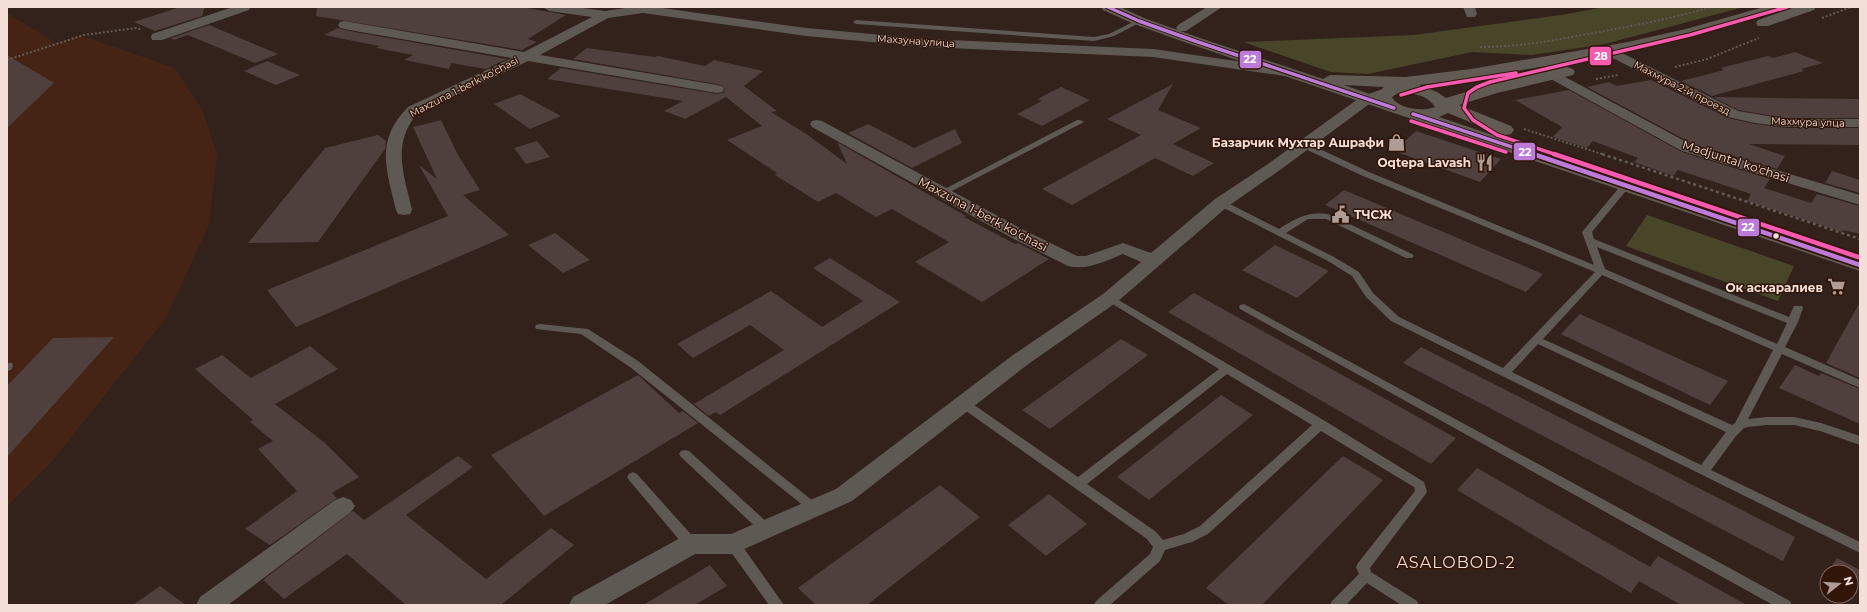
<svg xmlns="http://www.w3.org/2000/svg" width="1867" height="612" viewBox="0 0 1867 612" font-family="Montserrat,sans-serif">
	<rect width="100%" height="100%" fill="#32221b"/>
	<!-- built -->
	<path fill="#452415" d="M 7,13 L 56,43 L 80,35 L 175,68 L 203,111 L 217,154 L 209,225 L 166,318 L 50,464 L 7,506 Z"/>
	<!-- green -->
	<path fill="#484529" d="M 1605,7 L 1744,7 L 1605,44 L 1532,55 L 1472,52 L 1368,74 L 1331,72 L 1243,42 L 1414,35 L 1561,15 Z
		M 1647,215 L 1794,266 L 1778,301 L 1626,246 Z"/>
	<!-- building -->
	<path fill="#4f3f3d" d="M 180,7 L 205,7 L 202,16 L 155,31 L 134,22 Z
		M 317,7 L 522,7 L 566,15 L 528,39 L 537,42 L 522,50 L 316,16 Z
		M 209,25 L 278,54 L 255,63 L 188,35 L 174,40 L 171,38 Z
		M 338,28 L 344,30 L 507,59 L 486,69 L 451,63 L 449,69 L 404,60 L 413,55 L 376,48 L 379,46 L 324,35 Z
		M 587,48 L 655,57 L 658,56 L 705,66 L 714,60 L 763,71 L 744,86 L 777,111 L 771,112 L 808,135 L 847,164 L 837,142 L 966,216 L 964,217 L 1015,244 L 1018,243 L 1049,259 L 982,302 L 915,262 L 949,242 L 892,209 L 876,217 L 836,193 L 818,202 L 775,175 L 777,173 L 727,140 L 762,126 L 726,97 L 685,119 L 664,111 L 683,101 L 547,79 L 561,68 L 717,94 L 722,93 L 725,90 L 722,85 L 573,59 Z
		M 1795,52 L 1823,63 L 1801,69 L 1804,71 L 1712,96 L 1681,81 L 1724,70 L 1720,68 L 1768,56 L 1773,58 Z
		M 7,55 L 54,83 L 7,128 Z
		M 267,61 L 300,75 L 276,85 L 244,71 Z
		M 1651,80 L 1728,118 L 1755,124 L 1786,128 L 1860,128 L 1860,145 L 1749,144 L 1785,156 L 1777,169 L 1693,144 L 1587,87 L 1609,82 L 1616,86 Z
		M 1173,84 L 1158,110 L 1201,128 L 1173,144 L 1214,163 L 1193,176 L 1155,158 L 1072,205 L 1042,189 L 1141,135 L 1107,119 Z
		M 1061,87 L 1090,100 L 1042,126 L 1017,114 L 1042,101 L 1037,99 Z
		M 1569,90 L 1682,152 L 1770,179 L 1764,188 L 1811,203 L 1817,194 L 1860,206 L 1860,234 L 1843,230 L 1842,232 L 1747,201 L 1751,194 L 1678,170 L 1673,176 L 1634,162 L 1638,158 L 1593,141 L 1587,148 L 1553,137 L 1562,127 L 1515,100 Z
		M 520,94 L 561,116 L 530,129 L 494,104 Z
		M 1713,97 L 1860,99 L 1860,118 L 1786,118 L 1738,110 Z
		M 441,120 L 458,155 L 480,190 L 463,195 L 509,235 L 296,327 L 267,290 L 448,216 L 419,165 L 437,179 L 413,127 Z
		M 868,124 L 914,148 L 955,129 L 962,143 L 912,168 L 848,133 Z
		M 1416,131 L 1501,159 L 1480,182 L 1394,151 Z
		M 378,135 L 386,141 L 385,149 L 318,242 L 248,243 L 325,148 Z
		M 537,141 L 550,157 L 526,164 L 514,148 Z
		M 1832,171 L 1860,180 L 1860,193 L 1825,183 Z
		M 1344,190 L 1543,274 L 1526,292 L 1325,205 Z
		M 555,233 L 590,260 L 563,273 L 528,245 Z
		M 1275,245 L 1329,271 L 1297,298 L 1242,270 Z
		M 830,258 L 900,302 L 720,415 L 716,412 L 709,416 L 694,404 L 784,350 L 750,325 L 693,358 L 677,344 L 771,291 L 822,327 L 863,301 L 813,268 Z
		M 1194,293 L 1456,438 L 1431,464 L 1168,312 Z
		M 1860,302 L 1860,378 L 1826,363 Z
		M 1580,314 L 1728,381 L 1710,405 L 1561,334 Z
		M 114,337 L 7,457 L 7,386 L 53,338 Z
		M 1121,339 L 1148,355 L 1050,429 L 1022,410 Z
		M 310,346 L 338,369 L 275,404 L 325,443 L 359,477 L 332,493 L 337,498 L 270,545 L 245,529 L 297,491 L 258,449 L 273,441 L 250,422 L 253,420 L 195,369 L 222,355 L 251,378 Z
		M 1421,347 L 1795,537 L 1783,561 L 1403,363 Z
		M 1795,365 L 1819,376 L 1821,373 L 1860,389 L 1860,424 L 1779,388 Z
		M 638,375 L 679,413 L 683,411 L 698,423 L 544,516 L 491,455 Z
		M 1221,395 L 1253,415 L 1149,500 L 1117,477 Z
		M 458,456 L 473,467 L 406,515 L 486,579 L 551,528 L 574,545 L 501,605 L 406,605 L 347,554 L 284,599 L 263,580 L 353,511 L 364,520 Z
		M 1343,456 L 1383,480 L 1262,605 L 1229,605 L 1206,588 Z
		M 1477,468 L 1650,567 L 1658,556 L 1747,605 L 1681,605 L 1639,581 L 1631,593 L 1457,490 Z
		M 940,485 L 980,517 L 867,605 L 816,605 L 798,588 Z
		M 1049,494 L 1087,524 L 1046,556 L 1008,525 Z
		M 1837,558 L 1860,570 L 1860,577 L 1851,592 L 1851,572 L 1828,572 Z
		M 710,565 L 727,586 L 695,605 L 643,605 Z
		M 160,586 L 186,605 L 133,605 Z"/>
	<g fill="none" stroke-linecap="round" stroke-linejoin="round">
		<!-- path-far1 -->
		<path stroke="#625a55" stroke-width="2" stroke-dasharray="2 2" stroke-linecap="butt" d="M 1822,18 L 1851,7
			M 1480,47 C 1513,47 1545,42 1577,36 C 1622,28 1667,20 1711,7
			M 7,60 L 84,35 L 136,28 L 142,30
			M 1675,67 L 1707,59 L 1759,38
			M 1596,79 L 1618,75
			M 1524,129 L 1605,155"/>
		<!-- path -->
		<path stroke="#625a55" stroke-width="2.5" stroke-dasharray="3 3" stroke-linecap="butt" d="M 1602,154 L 1860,239"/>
		<!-- service -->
		<path fill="#5f5954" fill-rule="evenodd" d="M 1139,19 L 1142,21 L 1141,22 L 1114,36 L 1094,41 L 856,24 L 853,22 L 856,20 L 1094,37 L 1109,34 Z
			M 1077,120 L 1080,120 L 1084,122 L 946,194 L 943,195 L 939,192 Z
			M 1301,143 L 1307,143 L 1369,172 L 1594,265 L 1582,232 L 1623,183 L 1629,183 L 1630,185 L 1629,187 L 1592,232 L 1594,239 L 1789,317 L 1794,306 L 1802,306 L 1803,308 L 1798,322 L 1785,347 L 1860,380 L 1860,388 L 1782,354 L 1748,419 L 1766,417 L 1794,417 L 1821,423 L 1860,436 L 1860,445 L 1820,431 L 1794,425 L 1766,425 L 1748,427 L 1744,428 L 1736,436 L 1711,470 L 1860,542 L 1860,553 L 1391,321 L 1366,297 L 1352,276 L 1328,261 L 1218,205 L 1217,203 L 1218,201 L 1224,201 L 1279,229 C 1296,218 1310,210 1331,215 L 1412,254 L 1414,256 L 1412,258 L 1406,258 L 1326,219 L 1308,219 L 1286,233 L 1334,257 L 1359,272 L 1373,293 L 1399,317 L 1503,368 L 1595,272 L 1363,176 L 1301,147 ZM 1597,247 L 1787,323 L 1777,344 L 1605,269 ZM 1602,275 L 1773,350 L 1735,423 L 1732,425 L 1543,339 ZM 1538,344 L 1726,432 L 1701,465 L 1512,372 Z
			M 1110,295 L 1325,421 L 1424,482 L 1427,492 L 1425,495 L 1370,568 L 1371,572 L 1417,601 L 1419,605 L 1401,605 L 1367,583 L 1346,605 L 1330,605 L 1332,601 L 1359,574 L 1356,567 L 1358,563 L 1415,491 L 1414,487 L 1321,431 L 1208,534 L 1192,542 L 1165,550 L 1160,561 L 1110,605 L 1094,605 L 1096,601 L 1150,554 L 1153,547 L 1147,539 L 959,406 L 957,403 L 959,400 L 967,400 L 1078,477 L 1219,369 L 1106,300 L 1105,298 L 1106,296 ZM 1227,374 L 1312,425 L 1200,526 L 1184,534 L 1163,540 L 1155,531 L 1087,484 Z
			M 1244,304 L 1790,601 L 1792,605 L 1773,605 L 1240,309 L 1239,307 L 1240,305 Z
			M 540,324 L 588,329 L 638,361 L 818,505 L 820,508 L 818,511 L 814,513 L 810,511 L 630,367 L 581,334 L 536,329 L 535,327 L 536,325 Z
			M 7,363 L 12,363 L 13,366 L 11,370 L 7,371 Z
			M 685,450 L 689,451 L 770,525 L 772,529 L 770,533 L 766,534 L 762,533 L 681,457 L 679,454 L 681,451 Z
			M 633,472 L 637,474 L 696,540 L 697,544 L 696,548 L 691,549 L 686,548 L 629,480 L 627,477 L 629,474 Z
			M 733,539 L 738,540 L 784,605 L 769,605 L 728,548 L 727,544 L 728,540 Z"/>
		<!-- minor -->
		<path fill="#5f5954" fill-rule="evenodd" d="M 233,7 L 251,7 L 249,10 L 162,40 L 152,40 L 151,37 L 152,34 Z
			M 543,7 L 575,7 L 605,11 L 632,7 L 655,7 L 806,28 L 926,39 L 1153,49 L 1285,68 L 1290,69 L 1292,72 L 1290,75 L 1285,76 L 1153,57 L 926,47 L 806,36 L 643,13 L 608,18 L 540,55 L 717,85 L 722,86 L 724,89 L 722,92 L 717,93 L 528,61 L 418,113 C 391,143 404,175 412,210 L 410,214 L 404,215 L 398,214 L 396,210 C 386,168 375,141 408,107 L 512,58 L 344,29 L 340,28 L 338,25 L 340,22 L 344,21 L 524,52 L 592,17 L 549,11 Z
			M 1207,7 L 1222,7 L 1186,31 L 1178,31 L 1176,28 L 1178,25 Z
			M 1463,7 L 1475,7 L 1477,14 L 1475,17 L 1467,17 Z
			M 1610,47 L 1738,111 L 1786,119 L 1860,119 L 1860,127 L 1786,127 L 1755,123 L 1728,117 L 1605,54 L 1603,51 L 1605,48 Z
			M 1554,71 L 1692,145 L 1860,195 L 1860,205 L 1682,151 L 1549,78 L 1547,75 L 1549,72 Z
			M 1386,88 L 1391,89 L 1393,92 L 1391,95 L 1372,102 L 1280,170 L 1227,207 L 1117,302 L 1027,365 L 852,501 L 733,554 L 695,554 L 605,605 L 569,605 L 573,597 L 682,537 L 691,534 L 731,534 L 836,489 L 1013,355 L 1103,294 L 1141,262 L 1123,254 C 1105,261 1087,271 1068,266 L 1012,238 L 812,127 L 810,124 L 812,121 L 817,120 L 822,121 L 1024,230 L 1077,256 L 1086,256 L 1123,243 L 1151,253 L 1215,199 L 1268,164 L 1362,96 Z
			M 343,497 L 351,500 L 355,506 L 351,512 L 228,605 L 196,605 L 200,597 L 335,500 Z"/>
		<!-- secondary -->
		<path fill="#625b54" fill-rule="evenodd" d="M 1101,7 L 1120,7 L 1144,18 L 1200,38 L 1323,79 L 1330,75 L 1405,77 L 1471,69 L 1628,42 L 1686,29 L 1764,7 L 1785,7 L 1783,10 C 1700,37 1614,55 1528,69 C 1492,75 1456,81 1419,85 L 1437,92 L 1446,98 L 1486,86 L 1567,67 L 1573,69 L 1575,72 L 1573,75 L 1497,93 L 1459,105 L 1511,126 L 1514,130 L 1511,134 L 1505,135 L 1499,134 L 1448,113 L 1439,117 L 1860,258 L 1860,271 L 1190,44 L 1134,24 L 1103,10 ZM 1344,85 L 1384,87 L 1375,96 ZM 1398,93 C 1410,92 1428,95 1435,107 C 1423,112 1398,109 1392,97 Z
			M 1795,7 L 1816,7 L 1814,10 L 1768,26 L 1758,26 L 1756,23 L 1758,20 Z"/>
		<defs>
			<path id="bus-1-far1" d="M 1108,7 L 1139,21 L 1195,41 L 1394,108
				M 1413,114 L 1536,155"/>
			<path id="bus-1" d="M 1533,154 L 1860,265"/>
			<path id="bus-2-far1" d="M 1401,95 L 1427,87 L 1516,73
				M 1411,121 L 1506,152
				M 1557,155 L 1497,135 L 1473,120 L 1464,108 L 1468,93 L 1477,87 L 1490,82 L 1690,35 L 1787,7"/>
			<path id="bus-2" d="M 1554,154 L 1858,257"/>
		</defs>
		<!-- bus-1-far1 casing -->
		<use href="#bus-1-far1" stroke="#311509" stroke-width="5.5"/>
		<!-- bus-1 casing -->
		<use href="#bus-1" stroke="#311509" stroke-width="8"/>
		<!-- bus-2-far1 casing -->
		<use href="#bus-2-far1" stroke="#311509" stroke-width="5.5"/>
		<!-- bus-2 casing -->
		<use href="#bus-2" stroke="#311509" stroke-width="8"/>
		<!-- bus-1-far1 -->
		<use href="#bus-1-far1" stroke="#bd7bd9" stroke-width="3.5"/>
		<!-- bus-1 -->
		<use href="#bus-1" stroke="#bd7bd9" stroke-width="4.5"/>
		<!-- bus-2-far1 -->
		<use href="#bus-2-far1" stroke="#f75aaf" stroke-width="3.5"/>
		<!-- bus-2 -->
		<use href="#bus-2" stroke="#f75aaf" stroke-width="4.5"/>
	</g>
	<!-- icons -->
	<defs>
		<symbol id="shop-bare" viewBox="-9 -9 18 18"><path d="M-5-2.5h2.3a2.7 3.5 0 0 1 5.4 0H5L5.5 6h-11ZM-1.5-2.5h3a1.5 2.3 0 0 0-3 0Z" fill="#af9d95" stroke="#311509" stroke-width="2.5" paint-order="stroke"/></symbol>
		<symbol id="restaurant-bare" viewBox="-9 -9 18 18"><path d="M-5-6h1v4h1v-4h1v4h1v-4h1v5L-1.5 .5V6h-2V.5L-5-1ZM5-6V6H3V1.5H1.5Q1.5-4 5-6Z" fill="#af9d95" stroke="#311509" stroke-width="2.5" paint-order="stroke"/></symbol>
		<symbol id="civic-bare" viewBox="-9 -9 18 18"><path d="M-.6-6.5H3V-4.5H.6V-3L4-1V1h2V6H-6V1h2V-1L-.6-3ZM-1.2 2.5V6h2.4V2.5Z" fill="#af9d95" stroke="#311509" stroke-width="2.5" paint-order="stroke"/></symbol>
		<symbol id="supermarket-bare" viewBox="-9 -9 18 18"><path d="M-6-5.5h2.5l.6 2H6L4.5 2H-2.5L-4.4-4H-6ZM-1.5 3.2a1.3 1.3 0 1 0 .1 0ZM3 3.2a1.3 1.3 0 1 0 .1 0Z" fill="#af9d95" stroke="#311509" stroke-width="2.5" paint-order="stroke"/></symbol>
	</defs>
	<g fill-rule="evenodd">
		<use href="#shop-bare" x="1384" y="130" width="25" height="25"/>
		<use href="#restaurant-bare" x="1472" y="150" width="25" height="25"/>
		<use href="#civic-bare" x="1328" y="202" width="25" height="25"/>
		<use href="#supermarket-bare" x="1824" y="274" width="25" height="25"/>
	</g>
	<!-- markers -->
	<circle fill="#f3dfd7" stroke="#311509" stroke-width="1.5" cx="1776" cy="236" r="3.5"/>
	<g text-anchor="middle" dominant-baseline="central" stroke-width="3" stroke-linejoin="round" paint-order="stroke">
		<!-- far-street labels -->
		<g font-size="10" fill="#f3dfd7" stroke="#311509">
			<text transform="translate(916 41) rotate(4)">Махзуна улица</text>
			<text transform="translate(464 87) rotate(-27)">Maxzuna 1-berk ko'chasi</text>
			<text transform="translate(1682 88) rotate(27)">Махмура 2-й проезд</text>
			<text transform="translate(1808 122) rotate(2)">Махмура улца</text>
		</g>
		<!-- poi labels -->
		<g font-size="12" font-weight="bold" fill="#f3dfd7" stroke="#311509" text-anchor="end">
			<text x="1384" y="142">Базарчик Мухтар Ашрафи</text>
			<text x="1471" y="162">Oqtepa Lavash</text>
			<text x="1354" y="214" text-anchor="start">ТЧСЖ</text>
			<text x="1823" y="287">Ок аскаралиев</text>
		</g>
		<!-- street labels -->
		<g font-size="12" fill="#f3dfd7" stroke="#311509">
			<text transform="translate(1736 161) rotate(18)">Madjuntal ko'chasi</text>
			<text transform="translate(983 214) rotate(28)">Maxzuna 1-berk ko'chasi</text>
		</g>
		<!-- near-neighbourhood labels -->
		<g font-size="16" letter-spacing="1" fill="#f3dfd7" stroke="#311509">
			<text x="1456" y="562">ASALOBOD-2</text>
		</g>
	</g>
	<g stroke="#311509" stroke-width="1.5">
		<rect x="1589" y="46" width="23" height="20" rx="4" fill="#f75aaf"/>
		<rect x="1239" y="50" width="23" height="19" rx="4" fill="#bd7bd9"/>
		<rect x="1513" y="142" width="23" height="19" rx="4" fill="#bd7bd9"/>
		<rect x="1737" y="218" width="23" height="19" rx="4" fill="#bd7bd9"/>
	</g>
	<g font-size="11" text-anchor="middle" font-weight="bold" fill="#fff">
		<text x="1601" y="60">28</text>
		<text x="1250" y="63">22</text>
		<text x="1525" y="156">22</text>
		<text x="1748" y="231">22</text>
	</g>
	<!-- border -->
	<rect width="1867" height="612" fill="none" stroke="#f3dfd7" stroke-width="16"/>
	<!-- north arrow -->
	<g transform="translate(1839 584) rotate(73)"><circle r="19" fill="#311509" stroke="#7f665b"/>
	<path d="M0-3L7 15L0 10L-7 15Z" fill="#af9d95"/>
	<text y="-6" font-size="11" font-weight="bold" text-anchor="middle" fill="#f3dfd7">N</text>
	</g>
</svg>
